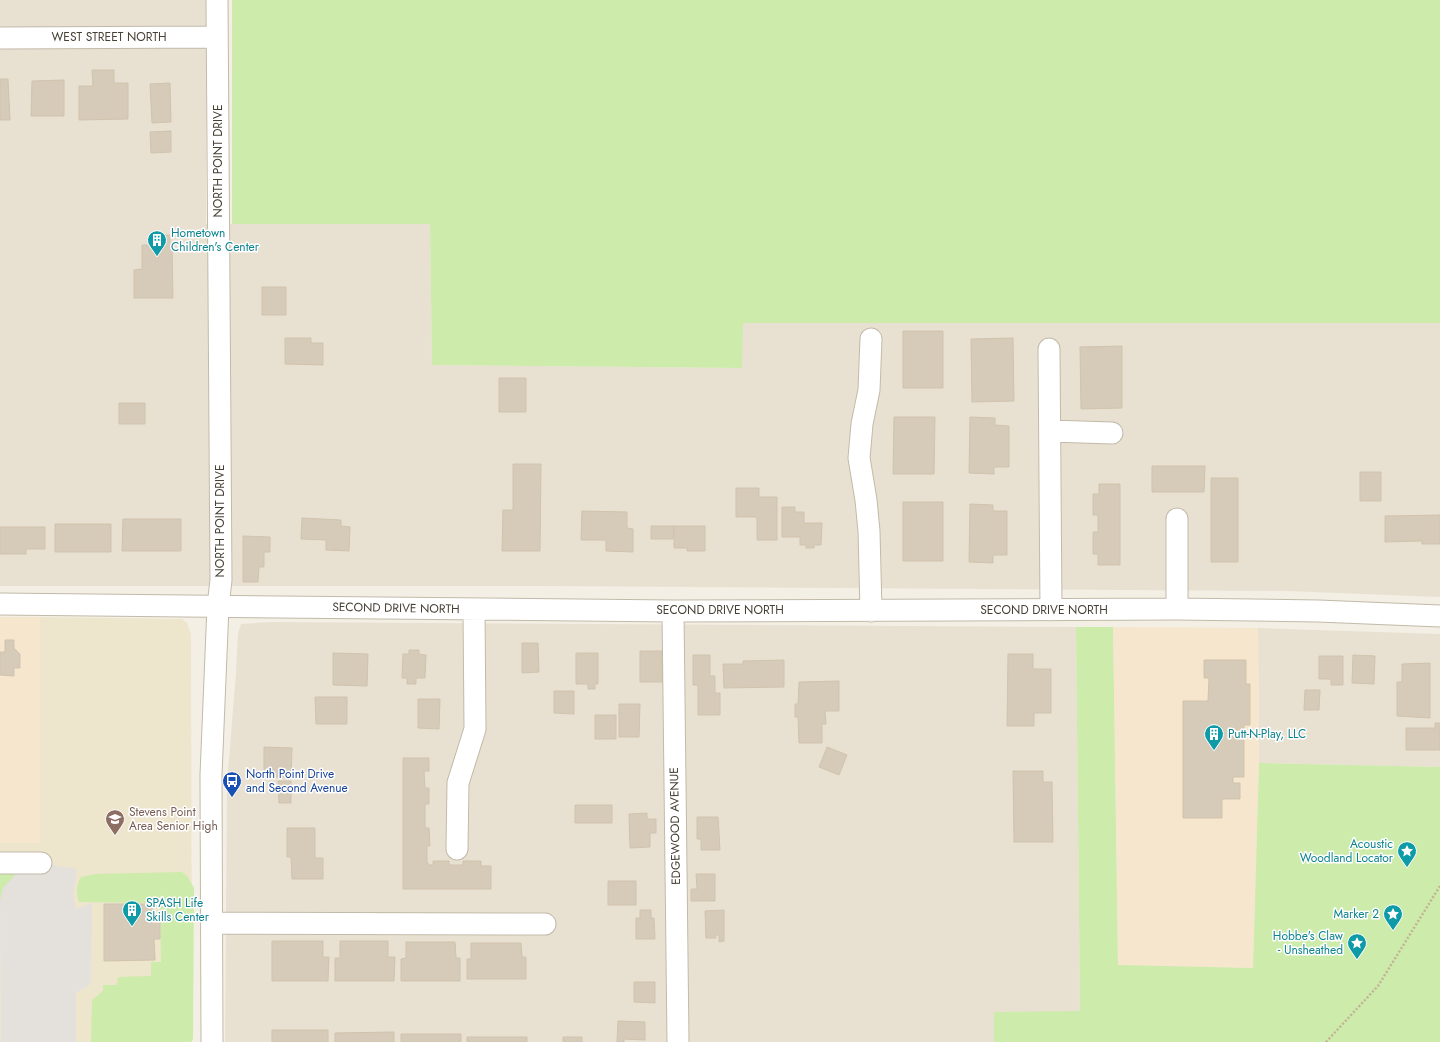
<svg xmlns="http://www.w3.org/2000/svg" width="1440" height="1042" viewBox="0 0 1440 1042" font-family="Jost,sans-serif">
	<rect width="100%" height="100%" fill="#f3efe4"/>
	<!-- residential -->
	<path fill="#e8e1d2" d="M 0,0 L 206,0 L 206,224 L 430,224 L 432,365 L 742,368 L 742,323 L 1440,323 L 1440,597 L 1287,591 L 545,586 L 0,586 Z
		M 270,622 L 1076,627 L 1080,1012 L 994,1012 L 994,1042 L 225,1042 L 227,783 L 236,673 L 238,633 L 241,624 Z
		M 1258,628 L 1440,634 L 1440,767 L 1259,763 Z"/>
	<!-- commercial -->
	<path fill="#f7e6ce" d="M 0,617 L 40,617 L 40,843 L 0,843 Z
		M 1113,627 L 1258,628 L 1259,763 L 1253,968 L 1118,966 Z"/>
	<!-- education -->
	<path fill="#eee5cd" d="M 40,617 L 182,619 L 187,623 L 191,634 L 192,1042 L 0,1042 L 0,843 L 40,843 Z"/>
	<!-- green -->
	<path fill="#cdebaa" d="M 232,0 L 1440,0 L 1440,323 L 743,323 L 742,368 L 432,365 L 430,224 L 232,224 Z
		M 1076,627 L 1113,627 L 1118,965 L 1253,968 L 1259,763 L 1440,767 L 1440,1042 L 994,1042 L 994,1012 L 1080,1011 Z
		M 182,872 L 187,876 L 194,888 L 193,1039 L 191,1042 L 91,1042 L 92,1000 L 103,991 L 103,985 L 117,985 L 118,977 L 151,976 L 151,962 L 161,962 L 160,903 L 79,902 C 76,892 76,886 81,877 L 95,874 Z
		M 0,873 L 17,873 L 0,908 Z"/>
	<!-- parking -->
	<path fill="#e4e1dd" d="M 26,863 L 41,863 L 77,869 L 73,895 L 76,909 L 92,903 L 91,984 L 76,993 L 76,1042 L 1,1042 L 0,900 L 3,888 Z"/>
	<!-- building -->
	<path fill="#d6cbb9" stroke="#d1c3ac" d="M 92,70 L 114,70 L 114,83 L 128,83 L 128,119 L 79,120 L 79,86 L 93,86 Z
		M 0,79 L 8,79 L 10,120 L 0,120 Z
		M 64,80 L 64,116 L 31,116 L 32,81 Z
		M 170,83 L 171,122 L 152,123 L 150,84 Z
		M 171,131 L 171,152 L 151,153 L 150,132 Z
		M 150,235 L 170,235 L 170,245 L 172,245 L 173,298 L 134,298 L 134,270 L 142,269 L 142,245 L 150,245 Z
		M 262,287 L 286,287 L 286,315 L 262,315 Z
		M 903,331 L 943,331 L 943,388 L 903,388 Z
		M 285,338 L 311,338 L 311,343 L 323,343 L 323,365 L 285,364 Z
		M 1013,338 L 1014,401 L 972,402 L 971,339 Z
		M 1122,346 L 1122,408 L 1081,409 L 1080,347 Z
		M 499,378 L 526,378 L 526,412 L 499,412 Z
		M 119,403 L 145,403 L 145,424 L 119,424 Z
		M 894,417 L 935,417 L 934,474 L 893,474 Z
		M 970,417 L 995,418 L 995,425 L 1009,426 L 1009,467 L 994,467 L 994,474 L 969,473 Z
		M 513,464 L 541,464 L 540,551 L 502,551 L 503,510 L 513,510 Z
		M 1152,466 L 1205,466 L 1204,492 L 1152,492 Z
		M 1360,472 L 1381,472 L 1381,501 L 1360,501 Z
		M 1211,478 L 1238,478 L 1238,562 L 1211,562 Z
		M 1099,484 L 1120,484 L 1120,565 L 1098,565 L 1098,554 L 1093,554 L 1093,532 L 1098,532 L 1098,515 L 1093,515 L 1093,494 L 1099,494 Z
		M 736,488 L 759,488 L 759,497 L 777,497 L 777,540 L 757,540 L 757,517 L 736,517 Z
		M 903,502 L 943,502 L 943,561 L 903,561 Z
		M 970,504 L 993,505 L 993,511 L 1007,511 L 1007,555 L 993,555 L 993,563 L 969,562 Z
		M 782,507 L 795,507 L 795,512 L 804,512 L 804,523 L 822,523 L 821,545 L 814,545 L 814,548 L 806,548 L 806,545 L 800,545 L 800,537 L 782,537 Z
		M 582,511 L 627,512 L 627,528 L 633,529 L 633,552 L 606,551 L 606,540 L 581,540 Z
		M 1440,515 L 1440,544 L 1422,544 L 1422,541 L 1385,542 L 1385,516 Z
		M 302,518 L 341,520 L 341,526 L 350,527 L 349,551 L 326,550 L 326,540 L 301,539 Z
		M 123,519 L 181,519 L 181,551 L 122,551 Z
		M 55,524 L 111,524 L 111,552 L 55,552 Z
		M 651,526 L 674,526 L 673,539 L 651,539 Z
		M 674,526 L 705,526 L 705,551 L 687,551 L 687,548 L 674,548 Z
		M 0,527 L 45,527 L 45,549 L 26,549 L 26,554 L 0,554 Z
		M 243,536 L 270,537 L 270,552 L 264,552 L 264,567 L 259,567 L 258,582 L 243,582 Z
		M 5,640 L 14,640 L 14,648 L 20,654 L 20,668 L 14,668 L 14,676 L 0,675 L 0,652 L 5,652 Z
		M 522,643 L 538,643 L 539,672 L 522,673 Z
		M 409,650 L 419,650 L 419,654 L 426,655 L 425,678 L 416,678 L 416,684 L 407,684 L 407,678 L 402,678 L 403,654 L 409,654 Z
		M 640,651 L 662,651 L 662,682 L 640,682 Z
		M 333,653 L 368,654 L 367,686 L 333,685 Z
		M 576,653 L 598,653 L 598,684 L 595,684 L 595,689 L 588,689 L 588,684 L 576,684 Z
		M 1008,654 L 1033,654 L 1033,669 L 1051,669 L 1051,713 L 1034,713 L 1034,726 L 1007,726 Z
		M 693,655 L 710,655 L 710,676 L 715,676 L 715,693 L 720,693 L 720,715 L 698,715 L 698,685 L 693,685 Z
		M 1353,655 L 1375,656 L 1374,684 L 1352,683 Z
		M 1319,656 L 1343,656 L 1343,685 L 1331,685 L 1331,679 L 1319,679 Z
		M 784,660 L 784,687 L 724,688 L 723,664 L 743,664 L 743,661 Z
		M 1204,660 L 1246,660 L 1246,684 L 1250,684 L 1250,725 L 1244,725 L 1244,777 L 1233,777 L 1233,783 L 1240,783 L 1240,799 L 1222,799 L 1222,818 L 1183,818 L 1183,701 L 1208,701 L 1209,678 L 1204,678 Z
		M 1430,663 L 1430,718 L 1397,716 L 1397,682 L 1402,682 L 1402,664 Z
		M 839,681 L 839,711 L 825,711 L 826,724 L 822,724 L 822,743 L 799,743 L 798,717 L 795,717 L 795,704 L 798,704 L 799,682 Z
		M 1305,690 L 1320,690 L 1319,710 L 1304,710 Z
		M 554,691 L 574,691 L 574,714 L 554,713 Z
		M 315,697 L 347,697 L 347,724 L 316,724 Z
		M 418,699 L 440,699 L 439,729 L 418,728 Z
		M 619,704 L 640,704 L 639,737 L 619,737 Z
		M 595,715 L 616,715 L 616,739 L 595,739 Z
		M 1435,723 L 1440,723 L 1440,750 L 1406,750 L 1406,728 L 1435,728 Z
		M 264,747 L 292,748 L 291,777 L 264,777 Z
		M 827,747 L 847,755 L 839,775 L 819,767 Z
		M 403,758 L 429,758 L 429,771 L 424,771 L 425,788 L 429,788 L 429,804 L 425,804 L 425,828 L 429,828 L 430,846 L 427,846 L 427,862 L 429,865 L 433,865 L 433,861 L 449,861 L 449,865 L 463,865 L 463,861 L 481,861 L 481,866 L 491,866 L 491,889 L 403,889 Z
		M 1013,771 L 1043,771 L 1043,782 L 1052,782 L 1053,842 L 1014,842 Z
		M 278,781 L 291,781 L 291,803 L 279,803 Z
		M 575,805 L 612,805 L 612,823 L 575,823 Z
		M 647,813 L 647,819 L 656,819 L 656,833 L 650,833 L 650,847 L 630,848 L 629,814 Z
		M 697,817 L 718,817 L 720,850 L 701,850 L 701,839 L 697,839 Z
		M 287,828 L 315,828 L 315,858 L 323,858 L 323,879 L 292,879 L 291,857 L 287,857 Z
		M 696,874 L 715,874 L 715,901 L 691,901 L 691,889 L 697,889 Z
		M 608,881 L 636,881 L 636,905 L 608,905 Z
		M 104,904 L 154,904 L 154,915 L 160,915 L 160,939 L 154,939 L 155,960 L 104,961 Z
		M 640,910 L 651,910 L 651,918 L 654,918 L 655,939 L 636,939 L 636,918 L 640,918 Z
		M 724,910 L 724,941 L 719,942 L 719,935 L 715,935 L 716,938 L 706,938 L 705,911 Z
		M 272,941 L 323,941 L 323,957 L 329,957 L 328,981 L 272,981 Z
		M 340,941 L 388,941 L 388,957 L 395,957 L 394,981 L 335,981 L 335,958 L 340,958 Z
		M 406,942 L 455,942 L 456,958 L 460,958 L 460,981 L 401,981 L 401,959 L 406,958 Z
		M 471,943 L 521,943 L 522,957 L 526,957 L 526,979 L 467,979 L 467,959 L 471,959 Z
		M 634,982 L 655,982 L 655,1003 L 634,1002 Z
		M 618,1021 L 645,1022 L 645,1040 L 624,1039 L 624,1042 L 617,1042 Z
		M 272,1030 L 328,1030 L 328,1042 L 272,1042 Z
		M 394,1032 L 394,1042 L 335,1042 L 335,1033 Z
		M 401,1034 L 461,1034 L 461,1042 L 401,1042 Z
		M 467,1037 L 527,1037 L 527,1042 L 467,1042 Z
		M 563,1037 L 582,1037 L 582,1042 L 563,1042 Z"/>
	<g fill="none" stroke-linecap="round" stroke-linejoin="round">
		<defs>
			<path id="minor" d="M 0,38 L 217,37
				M 871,339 L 869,390 L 862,424 L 859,458 L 866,500 L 869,531 L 871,611
				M 1049,349 L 1051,610
				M 1050,431 L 1112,433
				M 1177,519 L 1177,609
				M 0,604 L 673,611 L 1177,609 L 1318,611 L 1440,616
				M 673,611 L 678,1042
				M 457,849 L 458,783 L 475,729 L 474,609
				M 0,863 L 41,863
				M 212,923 L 545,924
				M 212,1042 L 211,775 L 218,606 L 221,580 L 217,0"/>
		</defs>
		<!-- minor casing -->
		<use href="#minor" stroke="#c2baa9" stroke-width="23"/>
		<!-- path -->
		<path stroke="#c2b397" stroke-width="2.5" stroke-dasharray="2 2" stroke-linecap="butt" d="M 1326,1042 L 1378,986 L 1440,886"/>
		<!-- minor -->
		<use href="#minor" stroke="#fff" stroke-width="21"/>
	</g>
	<!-- icons -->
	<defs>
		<symbol id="building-pin" viewBox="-11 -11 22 30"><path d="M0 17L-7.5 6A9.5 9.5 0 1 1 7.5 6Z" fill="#0f9aa8" stroke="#fff"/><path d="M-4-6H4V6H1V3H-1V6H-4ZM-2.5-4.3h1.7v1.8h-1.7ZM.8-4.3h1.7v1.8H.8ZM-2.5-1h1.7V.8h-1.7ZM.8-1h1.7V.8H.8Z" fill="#fff"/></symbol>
		<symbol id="bus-pin" viewBox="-11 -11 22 30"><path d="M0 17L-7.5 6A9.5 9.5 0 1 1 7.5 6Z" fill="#1a4fb4" stroke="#fff"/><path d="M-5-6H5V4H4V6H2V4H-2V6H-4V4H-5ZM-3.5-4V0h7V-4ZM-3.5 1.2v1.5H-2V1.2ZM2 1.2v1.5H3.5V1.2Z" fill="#fff"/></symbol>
		<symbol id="school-pin" viewBox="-11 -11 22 30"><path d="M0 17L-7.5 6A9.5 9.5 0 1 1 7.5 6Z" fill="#8d6e63" stroke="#fff"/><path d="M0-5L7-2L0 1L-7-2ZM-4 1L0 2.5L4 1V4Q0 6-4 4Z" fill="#fff"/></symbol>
		<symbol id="sight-pin" viewBox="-11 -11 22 30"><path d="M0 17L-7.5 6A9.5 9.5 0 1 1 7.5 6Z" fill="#0f9aa8" stroke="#fff"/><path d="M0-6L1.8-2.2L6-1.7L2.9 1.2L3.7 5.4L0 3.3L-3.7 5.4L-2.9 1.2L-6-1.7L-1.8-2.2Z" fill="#fff"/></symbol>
	</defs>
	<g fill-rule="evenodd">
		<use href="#building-pin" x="146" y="229" width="22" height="30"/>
		<use href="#building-pin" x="1203" y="723" width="22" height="30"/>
		<use href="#bus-pin" x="221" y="770" width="22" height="30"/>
		<use href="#school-pin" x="104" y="808" width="22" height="30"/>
		<use href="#sight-pin" x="1396" y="840" width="22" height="30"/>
		<use href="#building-pin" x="121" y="899" width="22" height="30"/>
		<use href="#sight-pin" x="1382" y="903" width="22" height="30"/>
		<use href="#sight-pin" x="1346" y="932" width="22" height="30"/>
	</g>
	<g text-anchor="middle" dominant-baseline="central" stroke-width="3" stroke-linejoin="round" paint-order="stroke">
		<!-- street labels -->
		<g font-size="12" fill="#463f34" stroke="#fff">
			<text x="109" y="37">WEST STREET NORTH</text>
			<text transform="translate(218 161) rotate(-90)">NORTH POINT DRIVE</text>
			<text transform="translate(220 521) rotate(-90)">NORTH POINT DRIVE</text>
			<text transform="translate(396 608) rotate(1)">SECOND DRIVE NORTH</text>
			<text x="720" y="610">SECOND DRIVE NORTH</text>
			<text x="1044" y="610">SECOND DRIVE NORTH</text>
			<text transform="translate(675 826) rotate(-91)">EDGEWOOD AVENUE</text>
		</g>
		<!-- culture labels -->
		<g font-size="12" fill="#0d838f" stroke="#fff" text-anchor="start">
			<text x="171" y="233">Hometown<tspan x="171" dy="14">Children's Center</tspan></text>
			<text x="1228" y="734">Putt-N-Play, LLC</text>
			<text x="1393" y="844" text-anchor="end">Acoustic<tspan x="1393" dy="14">Woodland Locator</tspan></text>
			<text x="146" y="903">SPASH Life<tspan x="146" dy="14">Skills Center</tspan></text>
			<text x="1379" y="914" text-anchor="end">Marker 2</text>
			<text x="1343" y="936" text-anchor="end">Hobbe's Claw<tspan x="1343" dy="14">- Unsheathed</tspan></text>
		</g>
		<!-- transit labels -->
		<g font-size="12" fill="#164399" stroke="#fff" text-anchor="start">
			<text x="246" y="774">North Point Drive<tspan x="246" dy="14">and Second Avenue</tspan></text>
		</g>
		<!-- education labels -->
		<g font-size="12" fill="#785e54" stroke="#fff" text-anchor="start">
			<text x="129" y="812">Stevens Point<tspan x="129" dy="14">Area Senior High</tspan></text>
		</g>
	</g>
</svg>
